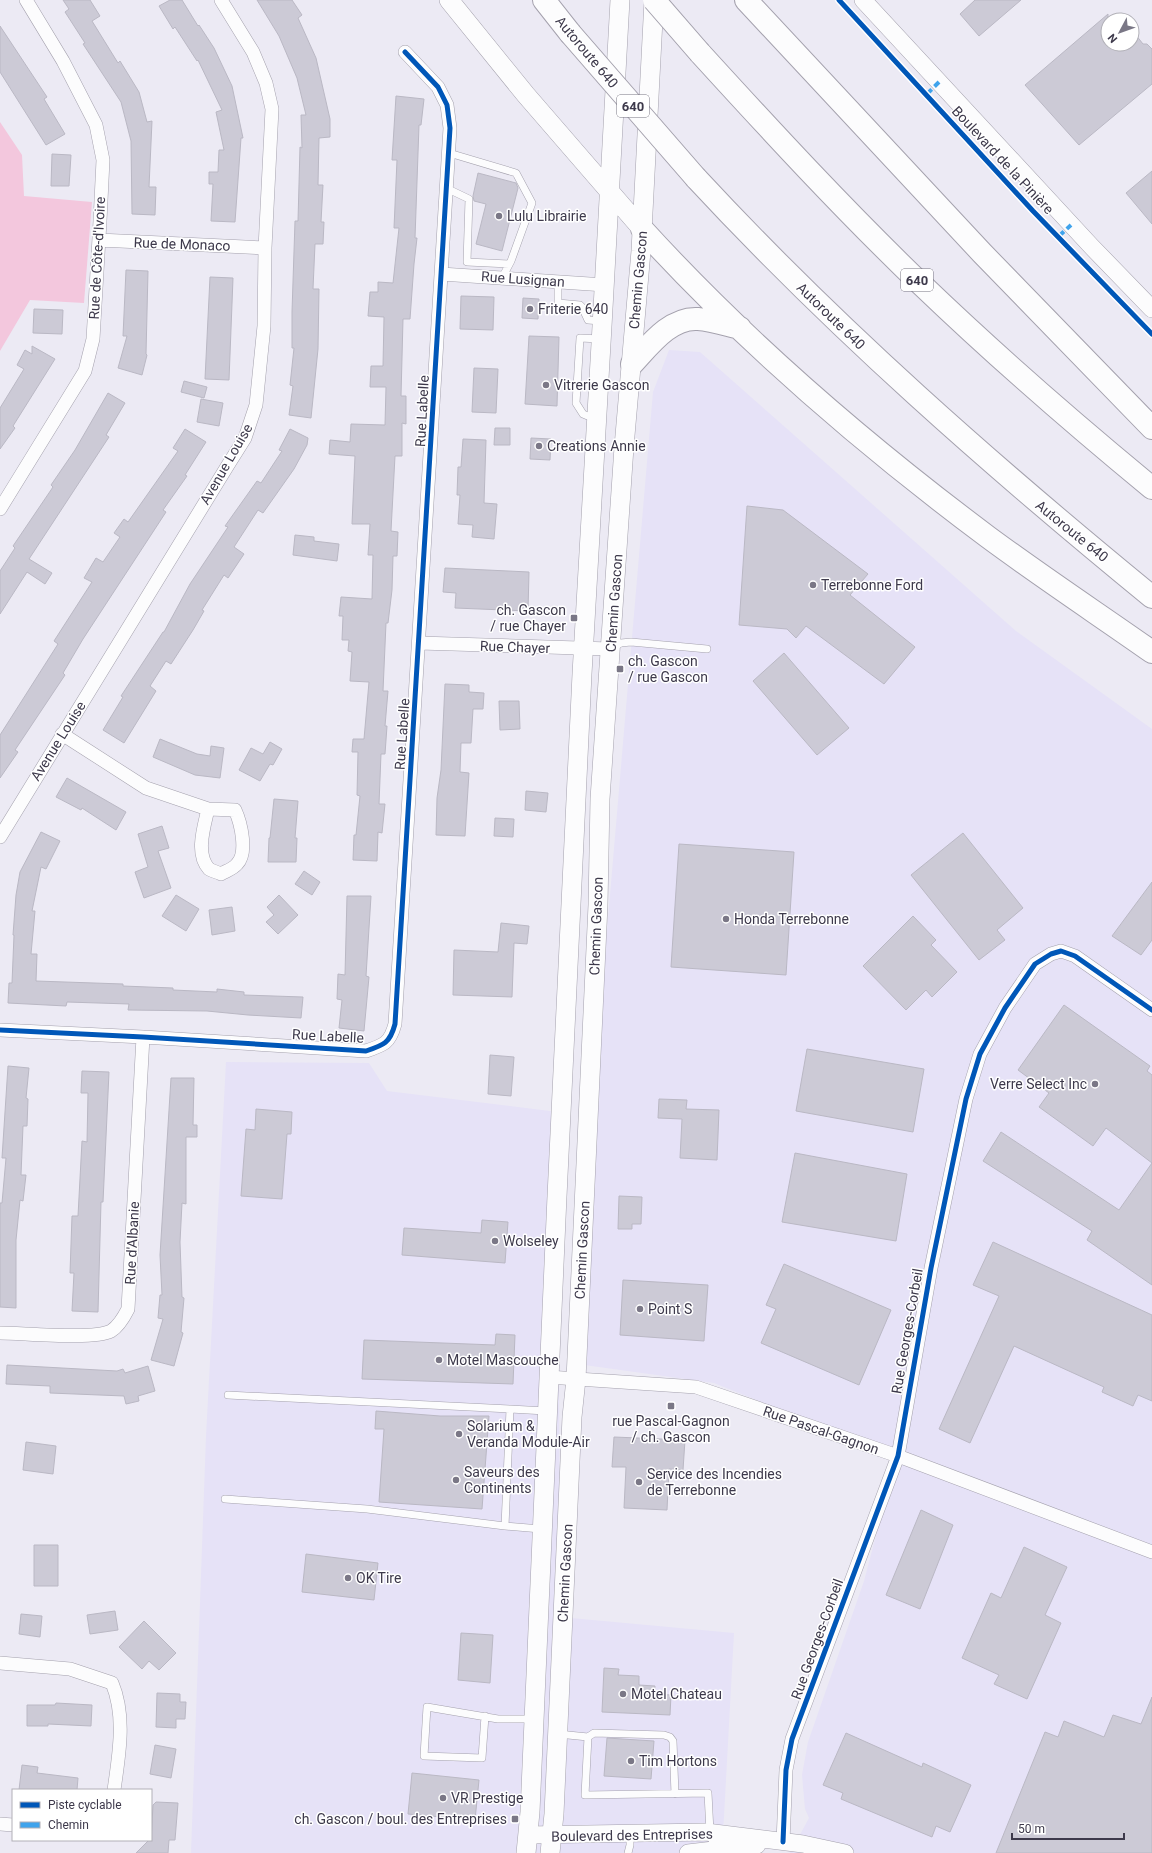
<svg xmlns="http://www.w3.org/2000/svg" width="1152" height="1853" viewBox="0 0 1152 1853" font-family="Roboto,sans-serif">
	<rect width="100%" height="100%" fill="#eceaf4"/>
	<!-- built -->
	<path fill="#e6e2f7" d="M 669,350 L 700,352 L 1016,631 L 1152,729 L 1152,1853 L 790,1853 L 809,1818 L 805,1809 L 802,1775 L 808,1742 L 864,1581 L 897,1456 L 714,1383 L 570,1363 L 653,392 Z
		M 226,1062 L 369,1063 L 387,1091 L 558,1112 L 560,1617 L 734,1633 L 722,1853 L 191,1853 L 206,1436 Z"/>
	<!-- green -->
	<path fill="#f3c7dd" d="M 0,122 L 22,155 L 24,196 L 92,202 L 84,303 L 30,300 L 0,351 Z"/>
	<!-- building -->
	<path fill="#cccad6" stroke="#bab8c4" d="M 63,0 L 90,0 L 100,16 L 92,21 L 118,63 L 120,61 L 139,92 L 147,122 L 152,121 L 149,187 L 156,187 L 155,215 L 132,214 L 131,141 L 121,102 L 83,44 L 85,43 L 65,12 L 69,9 Z
		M 170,0 L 182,0 L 198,26 L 199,25 L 214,48 L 232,86 L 243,138 L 241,138 L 235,222 L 211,221 L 213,184 L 209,184 L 209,172 L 218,172 L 219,150 L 224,150 L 216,112 L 222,110 L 198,60 L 197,61 L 175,27 L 173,29 L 159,6 Z
		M 257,0 L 292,0 L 302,15 L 298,18 L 316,58 L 330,119 L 330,137 L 319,138 L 318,185 L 323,185 L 321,222 L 324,222 L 323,244 L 315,244 L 313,289 L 319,289 L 318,349 L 311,418 L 289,415 L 293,386 L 290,385 L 294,348 L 292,348 L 292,312 L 295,221 L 298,221 L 300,147 L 302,148 L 301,115 L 306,115 L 297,78 L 279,36 Z
		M 975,0 L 1021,0 L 979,36 L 960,14 Z
		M 1108,14 L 1108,44 L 1132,44 L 1132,30 L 1143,44 L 1147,44 L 1152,49 L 1152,84 L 1079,145 L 1025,85 Z
		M 0,26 L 47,97 L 44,99 L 65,134 L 46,145 L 0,72 Z
		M 396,96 L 424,99 L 421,125 L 419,125 L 415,238 L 417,238 L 414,264 L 410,319 L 403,319 L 401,396 L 406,396 L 406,424 L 402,423 L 402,456 L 395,456 L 391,531 L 398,532 L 397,556 L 393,556 L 392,590 L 388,623 L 386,623 L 383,691 L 388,691 L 385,726 L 387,726 L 385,754 L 381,754 L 379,804 L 385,804 L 382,833 L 378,832 L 377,861 L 353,860 L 354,835 L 356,835 L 360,796 L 357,795 L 358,752 L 352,752 L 353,739 L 364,739 L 369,682 L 350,681 L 352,652 L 348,651 L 349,640 L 342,640 L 343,616 L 339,616 L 341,597 L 372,599 L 373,555 L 368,555 L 370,524 L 352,524 L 355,456 L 329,454 L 330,440 L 350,442 L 351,424 L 385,425 L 386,387 L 370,387 L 371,366 L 383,366 L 384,317 L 368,316 L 370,292 L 378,292 L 378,282 L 393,283 L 399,228 L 394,228 L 397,160 L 392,160 Z
		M 52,154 L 71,155 L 69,186 L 51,186 Z
		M 1152,171 L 1152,224 L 1126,193 Z
		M 478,173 L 516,183 L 518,188 L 502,251 L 476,244 L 486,204 L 474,201 L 473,196 Z
		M 126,270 L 148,271 L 146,354 L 147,355 L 142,375 L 118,368 L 127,336 L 123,336 Z
		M 210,277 L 233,278 L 229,380 L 205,379 Z
		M 461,296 L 494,297 L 493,330 L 460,329 Z
		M 523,298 L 539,299 L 538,319 L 522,318 Z
		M 34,309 L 63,310 L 62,334 L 33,333 Z
		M 529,336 L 559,337 L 557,406 L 525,404 Z
		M 32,346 L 55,359 L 13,426 L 15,428 L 0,449 L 0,408 L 24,369 L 17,365 L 25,350 L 32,354 Z
		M 474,368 L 498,369 L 496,413 L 472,412 Z
		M 184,381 L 207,387 L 204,398 L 181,392 Z
		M 108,393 L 125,403 L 106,435 L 109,437 L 29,559 L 52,573 L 45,584 L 27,572 L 0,614 L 0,571 L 15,548 L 13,546 L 53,487 L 51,485 L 75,450 Z
		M 201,399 L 223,403 L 219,426 L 197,422 Z
		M 495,428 L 510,428 L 510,445 L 494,445 Z
		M 185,429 L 206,442 L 185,475 L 187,476 L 163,510 L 166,512 L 83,639 L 63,673 L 65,675 L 15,750 L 18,752 L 0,778 L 0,735 L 58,644 L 54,641 L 92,582 L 84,578 L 96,558 L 103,562 L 120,537 L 114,533 L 124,519 L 128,522 L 178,451 L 173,448 Z
		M 290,429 L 308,438 L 307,445 L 294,469 L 263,513 L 258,510 L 234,547 L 244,554 L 228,578 L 224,575 L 202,610 L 204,611 L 193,630 L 171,664 L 166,661 L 150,686 L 156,691 L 124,743 L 103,730 L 123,697 L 121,696 L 163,632 L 164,632 L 190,584 L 228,527 L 225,526 L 257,481 L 261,483 L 282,451 L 279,450 Z
		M 531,438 L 551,439 L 550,460 L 530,459 Z
		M 463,439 L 486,440 L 484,503 L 497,504 L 494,539 L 472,537 L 473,525 L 458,524 L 460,495 L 457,495 L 458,467 L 461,467 Z
		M 747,506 L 783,510 L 868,574 L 850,595 L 915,647 L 884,684 L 806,626 L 796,638 L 787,629 L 739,625 Z
		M 295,535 L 314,537 L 314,541 L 339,544 L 337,561 L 293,555 Z
		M 445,568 L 529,572 L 528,611 L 455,608 L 456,593 L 443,592 Z
		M 784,653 L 849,728 L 817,755 L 753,681 Z
		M 445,684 L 469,685 L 469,692 L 484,693 L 483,709 L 473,709 L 471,743 L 461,743 L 460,772 L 469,773 L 465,836 L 436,835 L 437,798 L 441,770 Z
		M 499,701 L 519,701 L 520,729 L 500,730 Z
		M 160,739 L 197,754 L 210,756 L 211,746 L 224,748 L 220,778 L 195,775 L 153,757 Z
		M 270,742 L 282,749 L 273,765 L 270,764 L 260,781 L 239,770 L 251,748 L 263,754 Z
		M 67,778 L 126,812 L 116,830 L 82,808 L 81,810 L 56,797 Z
		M 526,791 L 548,793 L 546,812 L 525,810 Z
		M 274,799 L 298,801 L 295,838 L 297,838 L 296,862 L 268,862 L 269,838 L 270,838 Z
		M 495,818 L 514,819 L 513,837 L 494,836 Z
		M 162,826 L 169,848 L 158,851 L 171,888 L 144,898 L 135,872 L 148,867 L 138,834 Z
		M 41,832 L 60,841 L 46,869 L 41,867 L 32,911 L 35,911 L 31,954 L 37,954 L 36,981 L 123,984 L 123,986 L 173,988 L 173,990 L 217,992 L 217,989 L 244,992 L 244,995 L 303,997 L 301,1018 L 248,1015 L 207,1011 L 128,1010 L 129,1004 L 67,1002 L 66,1006 L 8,1003 L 9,983 L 12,983 L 14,935 L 13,935 L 16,895 L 20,872 Z
		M 963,833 L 1023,908 L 997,930 L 1005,940 L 979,960 L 911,875 Z
		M 679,844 L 794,852 L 786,975 L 671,967 Z
		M 304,871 L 320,882 L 312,895 L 295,884 Z
		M 1152,882 L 1152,940 L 1141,955 L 1112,936 Z
		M 176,895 L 199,909 L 186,931 L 162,916 Z
		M 279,895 L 298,915 L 278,934 L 266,922 L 274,915 L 267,907 Z
		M 347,896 L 371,896 L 366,976 L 369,977 L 364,1031 L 339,1028 L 342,1000 L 337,999 L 338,974 L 345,975 Z
		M 232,907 L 235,931 L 212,935 L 209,910 Z
		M 913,916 L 936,940 L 931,945 L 957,972 L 932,997 L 926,990 L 906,1010 L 863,966 Z
		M 501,923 L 529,926 L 527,944 L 514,943 L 512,997 L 453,995 L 454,950 L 498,952 Z
		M 1064,1005 L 1150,1066 L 1147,1071 L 1152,1075 L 1152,1163 L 1106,1128 L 1093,1146 L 1039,1107 L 1049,1093 L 1018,1070 Z
		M 807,1049 L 924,1069 L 913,1132 L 796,1111 Z
		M 490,1055 L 514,1057 L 511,1096 L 488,1094 Z
		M 8,1066 L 29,1068 L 26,1098 L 28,1099 L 27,1126 L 23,1126 L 21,1175 L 26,1175 L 23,1201 L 20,1200 L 16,1240 L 16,1308 L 0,1307 L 0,1203 L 2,1203 L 6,1158 L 2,1158 Z
		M 82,1071 L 109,1072 L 103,1202 L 101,1202 L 98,1312 L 72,1311 L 74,1273 L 70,1273 L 72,1216 L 78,1216 L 82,1141 L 87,1142 L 88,1093 L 81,1093 Z
		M 171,1078 L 194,1078 L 193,1125 L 197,1125 L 197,1137 L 186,1137 L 186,1204 L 182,1203 L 180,1242 L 182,1297 L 184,1298 L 181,1332 L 183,1333 L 174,1366 L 151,1360 L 163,1319 L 158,1318 L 160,1295 L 162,1295 L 160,1255 Z
		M 659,1099 L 687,1100 L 686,1109 L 719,1110 L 717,1160 L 680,1158 L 682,1119 L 658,1118 Z
		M 256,1109 L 292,1112 L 291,1134 L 287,1134 L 282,1199 L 241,1196 L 246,1129 L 255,1130 Z
		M 1001,1132 L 1119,1210 L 1152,1163 L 1152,1285 L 1087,1240 L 1092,1231 L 983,1161 Z
		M 795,1153 L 907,1174 L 896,1241 L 782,1222 Z
		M 619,1196 L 642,1197 L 641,1224 L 632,1224 L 632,1229 L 618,1229 Z
		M 482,1220 L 508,1222 L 505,1263 L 402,1255 L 404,1228 L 481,1233 Z
		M 993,1242 L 1152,1315 L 1152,1401 L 1138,1395 L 1133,1406 L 1102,1392 L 1104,1387 L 1014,1346 L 970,1443 L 939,1429 L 999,1296 L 973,1285 Z
		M 784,1264 L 891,1310 L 859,1385 L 761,1343 L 776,1309 L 766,1305 Z
		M 623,1280 L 708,1285 L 704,1341 L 620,1335 Z
		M 496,1334 L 515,1335 L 513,1384 L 362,1379 L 364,1340 L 495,1345 Z
		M 7,1365 L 117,1371 L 123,1369 L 125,1373 L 148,1366 L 155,1391 L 138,1396 L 139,1401 L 126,1404 L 124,1396 L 50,1393 L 50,1386 L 6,1384 Z
		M 376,1411 L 440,1416 L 489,1416 L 482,1509 L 379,1502 L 384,1429 L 375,1429 Z
		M 614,1437 L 685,1440 L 683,1470 L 669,1469 L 667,1510 L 624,1508 L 626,1467 L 612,1467 Z
		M 26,1442 L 56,1446 L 53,1474 L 23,1470 Z
		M 921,1510 L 953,1525 L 920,1609 L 886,1595 Z
		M 34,1545 L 58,1545 L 58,1586 L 34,1586 Z
		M 1024,1547 L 1067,1567 L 1045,1615 L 1061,1623 L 1027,1699 L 994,1684 L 999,1675 L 962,1658 L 991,1593 L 1001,1598 Z
		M 306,1554 L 378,1563 L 374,1600 L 302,1592 Z
		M 115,1611 L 118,1630 L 90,1634 L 87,1615 Z
		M 21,1614 L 42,1616 L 40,1637 L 19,1634 Z
		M 144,1621 L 176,1653 L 159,1670 L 149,1661 L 142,1669 L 119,1647 Z
		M 461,1633 L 493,1635 L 490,1683 L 458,1680 Z
		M 604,1668 L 619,1669 L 618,1675 L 639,1676 L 639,1685 L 655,1686 L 654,1694 L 671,1695 L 670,1715 L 602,1712 Z
		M 157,1693 L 180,1694 L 180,1702 L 186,1702 L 185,1719 L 176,1719 L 176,1728 L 156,1727 Z
		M 1152,1697 L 1152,1853 L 996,1853 L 1045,1732 L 1058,1737 L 1064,1721 L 1104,1737 L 1113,1715 L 1141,1724 Z
		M 56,1703 L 92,1705 L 91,1726 L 48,1724 L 48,1726 L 27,1726 L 27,1705 L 55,1705 Z
		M 846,1733 L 922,1767 L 923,1763 L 971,1785 L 950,1832 L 936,1826 L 932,1837 L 841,1799 L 843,1793 L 823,1785 Z
		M 607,1738 L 654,1741 L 651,1779 L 604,1776 Z
		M 155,1745 L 176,1749 L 171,1778 L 150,1774 Z
		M 22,1765 L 38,1767 L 37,1773 L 78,1778 L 77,1790 L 19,1790 Z
		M 412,1773 L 479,1780 L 475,1820 L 408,1814 Z
		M 156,1802 L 178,1803 L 175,1840 L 169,1840 L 168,1853 L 136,1853 L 149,1840 L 151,1840 L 153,1805 Z"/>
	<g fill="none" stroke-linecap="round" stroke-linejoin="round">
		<defs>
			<path id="service" d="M 449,153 L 516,173 L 532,203 L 511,261 L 502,278
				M 446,188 L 469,199 L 467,262 L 509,264
				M 558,281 L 558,303 L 580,305 L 582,307 L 588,320 L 601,321
				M 595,419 L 583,414 L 576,403 L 580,338 L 600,339
				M 613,647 L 621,643 L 631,642 L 707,649
				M 228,1395 L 510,1409
				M 225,1499 L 367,1509 L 505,1526
				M 541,1529 L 505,1526 L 510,1409 L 546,1411
				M 485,1716 L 482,1758 L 424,1756 L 427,1707 L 498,1719 L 534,1719
				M 558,1734 L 588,1737 L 585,1795 L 708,1793 L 710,1832 L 715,1851
				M 588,1737 L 594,1733 L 664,1735 L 670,1737 L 673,1741 L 675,1794
				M 628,1853 L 630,1845 L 630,1834"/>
			<path id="minor" d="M 99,240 L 265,248
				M 441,274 L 605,285
				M 0,509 L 85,371 L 93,339 L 100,221 L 103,160 L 96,125 L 63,61 L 26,0
				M 419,643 L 610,649
				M 62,734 L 146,788 L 208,809 L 235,810 C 241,823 248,853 237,864 C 233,869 226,871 221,874 C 217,872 212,871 209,869 C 195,854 204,827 208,809
				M 0,837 L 228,465 L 245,438 L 256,405 L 264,326 L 265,248 L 272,109 L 266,83 L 253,52 L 221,0
				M 0,1030 L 143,1037 L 366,1051 C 384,1045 390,1043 395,1024 L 450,128 L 447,105 L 438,87 L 405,52
				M 0,1333 C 23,1333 94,1340 111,1331 C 119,1326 124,1317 128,1309 L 143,1037
				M 548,1377 L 696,1387 L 898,1456 L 1152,1552
				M 0,1663 L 70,1669 L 112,1683 C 126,1716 119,1755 114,1790
				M 0,1824 L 13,1825
				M 783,1842 L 786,1770 L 792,1739 L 898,1456 L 931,1268 L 966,1099 L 980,1054 L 1005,1008 L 1035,964 L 1051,954 L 1061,951 L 1075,956 L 1152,1010"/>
			<path id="tertiary" d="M 863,0 L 1091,246 L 1152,309
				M 528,1835 L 706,1832 L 803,1844 L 845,1853
				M 688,1853 L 757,1845"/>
			<path id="secondary" d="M 449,0 L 526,95 L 642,229
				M 526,1853 L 530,1812 C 546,1433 563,1053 582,674 C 594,449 609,225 620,0
				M 550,1853 L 554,1814 L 572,1417 L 576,1379 L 598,905 L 600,799 L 624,447 L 641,251 L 654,0"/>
			<path id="motorway" d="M 544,0 L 570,33
				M 746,0 L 982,253 L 1152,428
				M 700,53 C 772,132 845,211 922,285 C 996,356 1073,423 1152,488
				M 696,178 C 837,330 992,466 1152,597
				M 642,229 C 746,343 865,445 988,537 C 1042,577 1098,614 1152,652
				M 632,364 C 649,346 670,317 698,319 C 712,320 727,325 740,328"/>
		</defs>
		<!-- service casing -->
		<use href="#service" stroke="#a4a1ad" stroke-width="8"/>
		<!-- minor casing -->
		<use href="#minor" stroke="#a4a1ad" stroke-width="14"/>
		<!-- tertiary casing -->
		<use href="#tertiary" stroke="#a4a1ad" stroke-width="18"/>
		<!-- secondary casing -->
		<use href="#secondary" stroke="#a4a1ad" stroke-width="20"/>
		<!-- motorway casing -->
		<use href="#motorway" stroke="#a4a1ad" stroke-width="24"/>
		<!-- service -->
		<use href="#service" stroke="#fcfcfd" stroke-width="7"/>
		<!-- minor -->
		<use href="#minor" stroke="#fcfcfd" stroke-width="13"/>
		<!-- tertiary -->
		<use href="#tertiary" stroke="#fcfcfd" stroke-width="17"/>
		<!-- secondary -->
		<use href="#secondary" stroke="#fcfcfd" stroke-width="19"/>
		<!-- motorway -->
		<use href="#motorway" stroke="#fcfcfd" stroke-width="22"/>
		<defs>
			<path id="motorway-bridge" d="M 654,0 L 700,53
				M 570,33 L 696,178"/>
		</defs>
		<!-- motorway-bridge casing -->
		<use href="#motorway-bridge" stroke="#a4a1ad" stroke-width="24" stroke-linecap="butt"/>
		<!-- motorway-bridge -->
		<use href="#motorway-bridge" stroke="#fcfcfd" stroke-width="22"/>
		<!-- quiet -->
		<path stroke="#3fa3ec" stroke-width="4" stroke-dasharray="8 4" stroke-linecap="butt" d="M 926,95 L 939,82
			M 1058,237 L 1071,225"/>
		<defs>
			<path id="cycleway" d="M 839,0 L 1033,211 L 1152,334
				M 0,1030 L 143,1037 L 366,1051 C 384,1045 390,1043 395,1024 L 450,128 L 447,105 L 438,87 L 405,52
				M 783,1842 L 786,1770 L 792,1739 L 898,1456 L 931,1268 L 966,1099 L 980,1054 L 1005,1008 L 1035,964 L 1051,954 L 1061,951 L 1075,956 L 1152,1010"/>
		</defs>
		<!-- cycleway casing -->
		<use href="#cycleway" stroke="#fff" stroke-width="8"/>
		<!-- cycleway -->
		<use href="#cycleway" stroke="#0057b8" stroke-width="5"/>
	</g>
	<!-- markers -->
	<g fill="#7a7786" stroke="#fff" stroke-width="1.5">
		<circle cx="499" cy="216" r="4"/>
		<circle cx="530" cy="309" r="4"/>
		<circle cx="546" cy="385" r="4"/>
		<circle cx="539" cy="446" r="4"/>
		<circle cx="813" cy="585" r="4"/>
		<rect x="570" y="614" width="8" height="8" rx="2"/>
		<rect x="616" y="665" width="8" height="8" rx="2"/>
		<circle cx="726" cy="919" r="4"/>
		<circle cx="1095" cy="1084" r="4"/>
		<circle cx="495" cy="1241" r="4"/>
		<circle cx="640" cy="1309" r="4"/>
		<circle cx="439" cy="1360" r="4"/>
		<rect x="667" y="1402" width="8" height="8" rx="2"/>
		<circle cx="459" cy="1434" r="4"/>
		<circle cx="456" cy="1480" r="4"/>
		<circle cx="639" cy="1482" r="4"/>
		<circle cx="348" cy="1578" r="4"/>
		<circle cx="623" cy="1694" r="4"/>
		<circle cx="631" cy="1761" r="4"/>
		<circle cx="443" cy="1798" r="4"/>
		<rect x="511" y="1815" width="8" height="8" rx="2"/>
	</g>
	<g text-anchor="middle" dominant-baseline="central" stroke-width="3" stroke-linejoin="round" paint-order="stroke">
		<!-- shield labels -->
		<g fill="#fff" stroke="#777481" stroke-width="1">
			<rect x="617" y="95" width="32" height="22" rx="3"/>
			<rect x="901" y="269" width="32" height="22" rx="3"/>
		</g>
		<g font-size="13" font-weight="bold" fill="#3d394b">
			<text x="633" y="106">640</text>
			<text x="917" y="280">640</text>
		</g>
		<!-- street labels -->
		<g font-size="14" fill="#3d394b" stroke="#fff">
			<text transform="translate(587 52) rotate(50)">Autoroute 640</text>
			<text transform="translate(1003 160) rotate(47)">Boulevard de la Pinière</text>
			<text transform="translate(182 244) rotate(2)">Rue de Monaco</text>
			<text transform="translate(97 258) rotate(-87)">Rue de Côte-d'Ivoire</text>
			<text transform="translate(523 279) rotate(4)">Rue Lusignan</text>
			<text transform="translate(638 280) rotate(-85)">Chemin Gascon</text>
			<text transform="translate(831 316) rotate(44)">Autoroute 640</text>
			<text transform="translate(422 411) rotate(-87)">Rue Labelle</text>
			<text transform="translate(226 464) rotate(-60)">Avenue Louise</text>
			<text transform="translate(1072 531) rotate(39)">Autoroute 640</text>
			<text transform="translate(614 603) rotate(-86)">Chemin Gascon</text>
			<text transform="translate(515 647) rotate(2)">Rue Chayer</text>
			<text transform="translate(402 734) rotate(-86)">Rue Labelle</text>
			<text transform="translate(58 741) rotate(-58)">Avenue Louise</text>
			<text transform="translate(596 926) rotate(-88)">Chemin Gascon</text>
			<text transform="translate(328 1036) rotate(3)">Rue Labelle</text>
			<text transform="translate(132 1243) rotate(-87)">Rue d'Albanie</text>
			<text transform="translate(582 1250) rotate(-87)">Chemin Gascon</text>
			<text transform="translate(907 1331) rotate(-80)">Rue Georges-Corbeil</text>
			<text transform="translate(821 1430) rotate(19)">Rue Pascal-Gagnon</text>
			<text transform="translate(565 1573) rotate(-87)">Chemin Gascon</text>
			<text transform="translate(817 1639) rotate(-70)">Rue Georges-Corbeil</text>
			<text transform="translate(632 1835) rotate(-1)">Boulevard des Entreprises</text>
		</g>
		<!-- poi labels -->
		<g font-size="14" fill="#3d394b" stroke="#fff" text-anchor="start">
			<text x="507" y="216">Lulu Librairie</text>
			<text x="538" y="309">Friterie 640</text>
			<text x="554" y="385">Vitrerie Gascon</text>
			<text x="547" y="446">Creations Annie</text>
			<text x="821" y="585">Terrebonne Ford</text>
			<text x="566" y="610" text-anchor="end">ch. Gascon<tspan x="566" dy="16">/ rue Chayer</tspan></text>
			<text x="628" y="661">ch. Gascon<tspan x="628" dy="16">/ rue Gascon</tspan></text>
			<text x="734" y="919">Honda Terrebonne</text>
			<text x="1087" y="1084" text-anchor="end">Verre Select Inc</text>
			<text x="503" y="1241">Wolseley</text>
			<text x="648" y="1309">Point S</text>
			<text x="447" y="1360">Motel Mascouche</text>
			<text x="671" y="1421" text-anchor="middle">rue Pascal-Gagnon<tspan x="671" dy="16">/ ch. Gascon</tspan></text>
			<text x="467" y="1426">Solarium &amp;<tspan x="467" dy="16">Veranda Module-Air</tspan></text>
			<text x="464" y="1472">Saveurs des<tspan x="464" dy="16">Continents</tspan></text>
			<text x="647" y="1474">Service des Incendies<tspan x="647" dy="16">de Terrebonne</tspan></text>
			<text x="356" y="1578">OK Tire</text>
			<text x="631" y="1694">Motel Chateau</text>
			<text x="639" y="1761">Tim Hortons</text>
			<text x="451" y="1798">VR Prestige</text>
			<text x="507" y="1819" text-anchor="end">ch. Gascon / boul. des Entreprises</text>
		</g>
	</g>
	<!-- legend -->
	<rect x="12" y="1789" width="140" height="52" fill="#ffffff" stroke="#b1b0b7"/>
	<rect x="20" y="1802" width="20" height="6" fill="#0057b8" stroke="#b1b0b7"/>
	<text x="48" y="1809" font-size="12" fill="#3d394b">Piste cyclable</text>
	<rect x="20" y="1822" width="20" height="6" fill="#3fa3ec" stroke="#b1b0b7"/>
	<text x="48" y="1829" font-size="12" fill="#3d394b">Chemin</text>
	<!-- north arrow -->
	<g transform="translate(1120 32) rotate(229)"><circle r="19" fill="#ffffff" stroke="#b1b0b7"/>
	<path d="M0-3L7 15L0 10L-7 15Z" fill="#7a7786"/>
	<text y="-6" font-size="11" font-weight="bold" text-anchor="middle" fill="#3d394b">N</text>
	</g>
	<!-- scale -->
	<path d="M1012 1833v6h112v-6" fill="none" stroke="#3d394b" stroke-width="2"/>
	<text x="1018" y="1833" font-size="12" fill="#3d394b" stroke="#ffffff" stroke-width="3" paint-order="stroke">50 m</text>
</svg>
